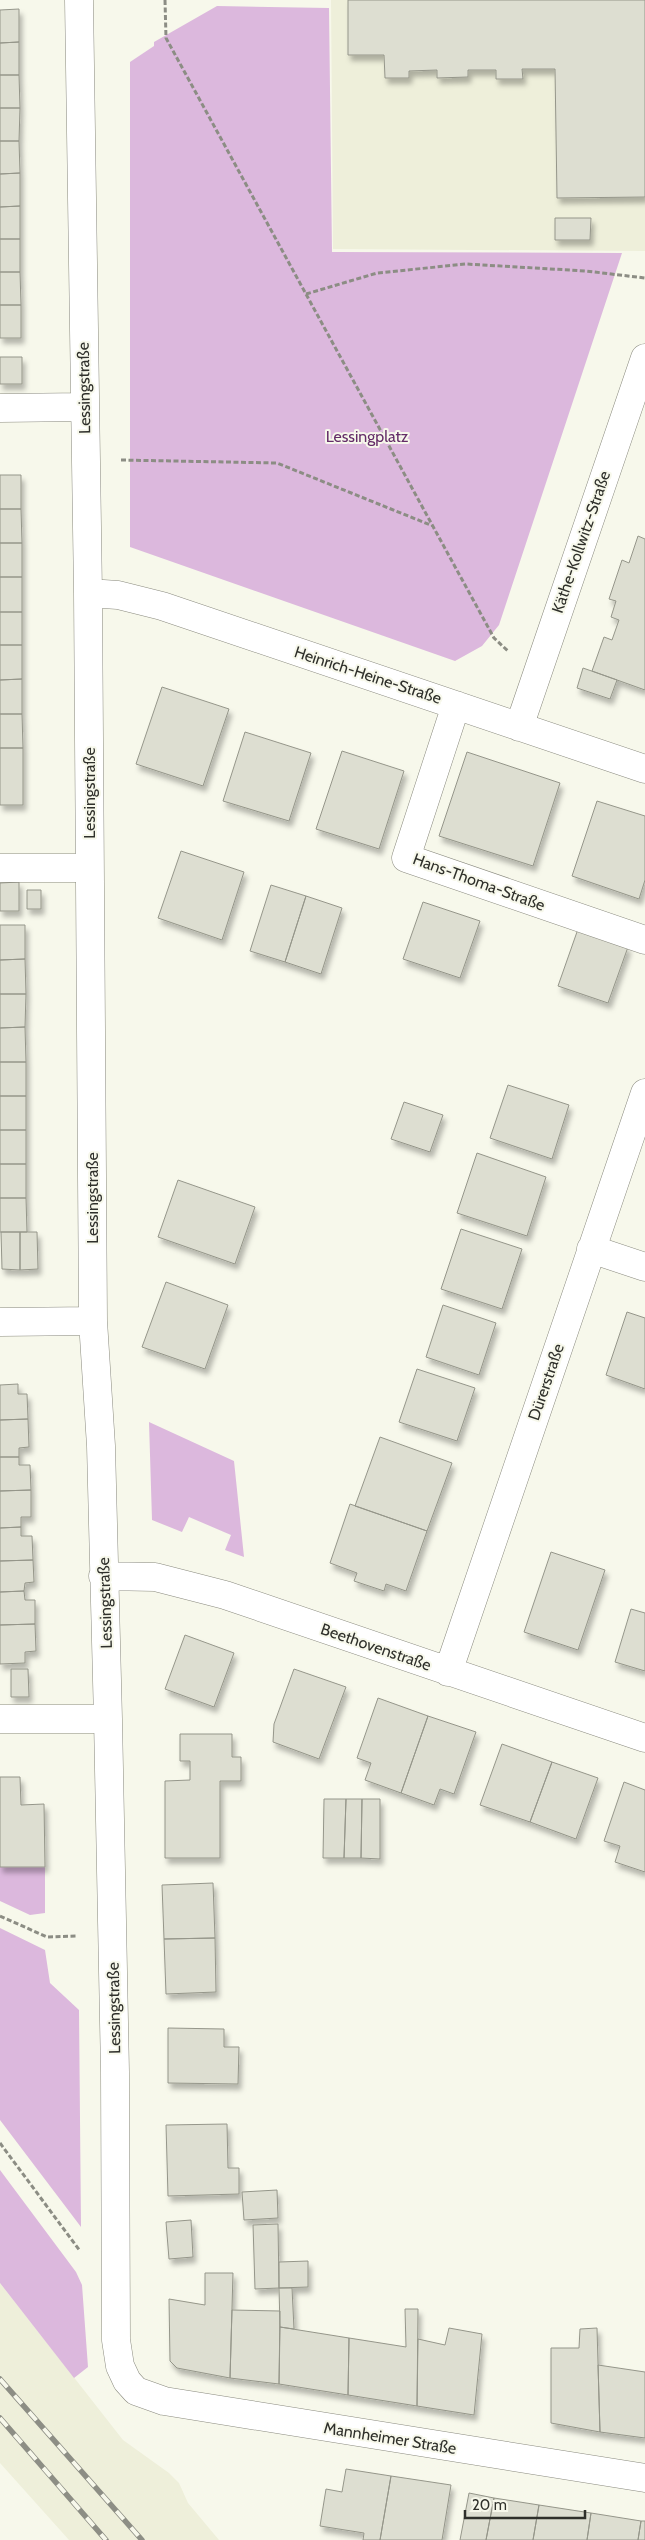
<svg xmlns="http://www.w3.org/2000/svg" width="645" height="2540" viewBox="0 0 645 2540" font-family="Cabin,sans-serif">
	<defs>
		<filter id="shadow"><feDropShadow dx="3" dy="5.5" stdDeviation="2.5" flood-color="#0004"/></filter>
	</defs>
	<rect width="100%" height="100%" fill="#f7f8eb"/>
	<!-- built -->
	<path fill="#eeefda" d="M 331,0 L 645,0 L 645,251 L 333,249 Z
		M 0,2283 L 123,2440 L 169,2473 L 179,2483 L 188,2503 L 219,2540 L 69,2540 L 0,2463 Z"/>
	<!-- green -->
	<path fill="#dcb8dd" d="M 217,6 L 329,8 L 332,252 L 622,253 L 499,625 L 482,646 L 455,661 L 130,547 L 130,62 L 154,46 L 154,42 Z
		M 149,1422 L 234,1461 L 244,1557 L 225,1550 L 231,1535 L 189,1517 L 182,1532 L 152,1520 Z
		M 0,1867 L 45,1867 L 45,1913 L 30,1915 L 0,1901 Z
		M 0,1928 L 45,1950 L 50,1983 L 79,2010 L 81,2227 L 0,2120 Z
		M 0,2170 L 76,2272 L 82,2285 L 88,2367 L 74,2378 L 0,2283 Z"/>
	<!-- building -->
	<path fill="#ddded1" stroke="#95968a" filter="url(#shadow)" d="M 348,0 L 645,0 L 645,197 L 557,198 L 555,69 L 522,69 L 523,79 L 496,79 L 496,70 L 468,70 L 468,77 L 437,78 L 437,70 L 409,71 L 409,78 L 385,78 L 384,55 L 348,55 Z
		M 19,9 L 19,42 L 0,43 L 0,10 Z
		M 19,42 L 19,75 L 0,75 L 0,43 Z
		M 0,75 L 19,75 L 20,108 L 0,108 Z
		M 0,108 L 20,108 L 19,141 L 0,141 Z
		M 0,141 L 19,141 L 20,173 L 0,174 Z
		M 20,173 L 20,206 L 0,207 L 0,174 Z
		M 20,206 L 20,239 L 0,239 L 0,207 Z
		M 555,218 L 591,218 L 590,240 L 555,240 Z
		M 0,239 L 20,239 L 20,272 L 0,272 Z
		M 0,272 L 20,272 L 21,305 L 0,305 Z
		M 0,305 L 21,305 L 21,338 L 0,338 Z
		M 0,357 L 22,357 L 22,384 L 0,384 Z
		M 0,475 L 21,475 L 21,509 L 0,509 Z
		M 0,509 L 21,509 L 22,543 L 0,543 Z
		M 638,536 L 645,539 L 645,690 L 592,671 L 604,637 L 612,640 L 619,620 L 611,617 L 616,601 L 609,599 L 622,560 L 629,563 Z
		M 0,543 L 22,543 L 22,577 L 0,577 Z
		M 0,577 L 22,577 L 22,612 L 0,612 Z
		M 0,612 L 22,612 L 22,645 L 0,645 Z
		M 0,645 L 22,645 L 22,679 L 0,680 Z
		M 583,668 L 617,680 L 610,699 L 577,688 Z
		M 22,679 L 22,714 L 0,714 L 0,680 Z
		M 162,687 L 229,709 L 203,786 L 136,764 Z
		M 0,714 L 22,714 L 23,748 L 0,748 Z
		M 245,732 L 311,753 L 289,821 L 223,801 Z
		M 0,748 L 23,748 L 23,805 L 0,805 Z
		M 342,751 L 404,771 L 379,849 L 316,829 Z
		M 467,752 L 560,783 L 533,866 L 439,836 Z
		M 597,801 L 645,816 L 645,880 L 639,899 L 572,876 Z
		M 181,851 L 244,872 L 222,940 L 158,918 Z
		M 19,882 L 19,911 L 0,911 L 0,883 Z
		M 271,885 L 306,896 L 285,962 L 250,951 Z
		M 27,890 L 41,890 L 41,909 L 27,909 Z
		M 306,896 L 342,908 L 321,974 L 285,962 Z
		M 423,902 L 480,921 L 460,978 L 403,959 Z
		M 0,925 L 25,925 L 25,959 L 0,960 Z
		M 578,929 L 628,947 L 608,1003 L 558,986 Z
		M 25,959 L 26,994 L 0,994 L 0,960 Z
		M 0,994 L 26,994 L 25,1027 L 0,1028 Z
		M 25,1027 L 26,1062 L 0,1062 L 0,1028 Z
		M 0,1062 L 26,1062 L 26,1096 L 0,1096 Z
		M 508,1085 L 569,1105 L 552,1159 L 490,1138 Z
		M 0,1096 L 26,1096 L 26,1130 L 0,1130 Z
		M 404,1102 L 443,1115 L 430,1152 L 391,1139 Z
		M 0,1130 L 26,1130 L 26,1164 L 0,1164 Z
		M 477,1153 L 546,1177 L 527,1236 L 457,1213 Z
		M 0,1164 L 26,1164 L 26,1198 L 0,1198 Z
		M 178,1180 L 255,1207 L 235,1264 L 158,1237 Z
		M 0,1198 L 26,1198 L 27,1232 L 0,1232 Z
		M 461,1229 L 522,1249 L 502,1309 L 441,1289 Z
		M 1,1232 L 20,1232 L 20,1270 L 2,1269 Z
		M 20,1232 L 37,1232 L 38,1269 L 20,1270 Z
		M 166,1282 L 228,1305 L 205,1369 L 142,1347 Z
		M 443,1305 L 496,1323 L 479,1375 L 426,1357 Z
		M 627,1312 L 645,1318 L 645,1389 L 606,1375 Z
		M 417,1369 L 475,1388 L 457,1441 L 399,1422 Z
		M 18,1384 L 18,1394 L 27,1394 L 28,1419 L 0,1420 L 0,1385 Z
		M 28,1419 L 29,1447 L 19,1448 L 19,1457 L 0,1457 L 0,1420 Z
		M 380,1437 L 452,1463 L 427,1531 L 355,1506 Z
		M 0,1457 L 19,1457 L 19,1465 L 30,1465 L 31,1490 L 0,1491 Z
		M 31,1490 L 31,1517 L 21,1517 L 21,1527 L 0,1528 L 0,1491 Z
		M 350,1504 L 427,1531 L 406,1591 L 386,1584 L 384,1591 L 354,1581 L 357,1573 L 330,1563 Z
		M 21,1527 L 21,1536 L 32,1536 L 33,1560 L 0,1561 L 0,1528 Z
		M 551,1552 L 605,1570 L 578,1650 L 524,1632 Z
		M 33,1560 L 34,1582 L 25,1583 L 24,1591 L 0,1592 L 0,1561 Z
		M 24,1591 L 25,1600 L 35,1600 L 35,1624 L 0,1625 L 0,1592 Z
		M 631,1609 L 645,1613 L 645,1671 L 615,1662 Z
		M 35,1624 L 36,1651 L 25,1652 L 25,1663 L 0,1664 L 0,1625 Z
		M 185,1635 L 234,1653 L 214,1707 L 165,1689 Z
		M 11,1669 L 28,1669 L 29,1697 L 11,1697 Z
		M 294,1669 L 346,1687 L 319,1759 L 273,1742 L 274,1724 Z
		M 378,1698 L 428,1716 L 401,1793 L 365,1780 L 371,1763 L 357,1758 Z
		M 428,1716 L 476,1732 L 454,1794 L 440,1789 L 434,1805 L 401,1793 Z
		M 180,1734 L 232,1734 L 232,1757 L 241,1757 L 241,1781 L 220,1781 L 220,1858 L 165,1858 L 165,1781 L 190,1780 L 190,1761 L 180,1761 Z
		M 502,1744 L 552,1762 L 530,1822 L 480,1805 Z
		M 552,1762 L 598,1778 L 576,1839 L 530,1822 Z
		M 0,1777 L 20,1777 L 21,1805 L 44,1804 L 45,1867 L 0,1867 Z
		M 624,1782 L 645,1790 L 645,1872 L 615,1862 L 620,1846 L 604,1841 Z
		M 324,1799 L 346,1799 L 344,1858 L 323,1858 Z
		M 346,1799 L 362,1799 L 361,1858 L 344,1858 Z
		M 362,1799 L 380,1799 L 380,1859 L 361,1858 Z
		M 213,1883 L 215,1938 L 164,1939 L 162,1885 Z
		M 215,1938 L 216,1992 L 166,1994 L 164,1939 Z
		M 168,2028 L 224,2029 L 224,2047 L 239,2047 L 238,2084 L 168,2083 Z
		M 227,2124 L 228,2168 L 239,2168 L 239,2194 L 168,2196 L 166,2125 Z
		M 277,2190 L 278,2218 L 244,2220 L 242,2192 Z
		M 191,2220 L 193,2257 L 169,2259 L 166,2222 Z
		M 278,2224 L 279,2288 L 255,2289 L 253,2225 Z
		M 308,2261 L 308,2287 L 279,2288 L 279,2262 Z
		M 205,2273 L 233,2273 L 230,2378 L 177,2368 L 170,2361 L 169,2299 L 205,2305 Z
		M 279,2288 L 292,2288 L 294,2329 L 280,2327 Z
		M 405,2309 L 418,2309 L 417,2406 L 348,2395 L 349,2338 L 406,2347 Z
		M 232,2310 L 280,2311 L 279,2384 L 230,2378 Z
		M 280,2327 L 349,2338 L 348,2395 L 279,2384 Z
		M 449,2328 L 482,2334 L 474,2415 L 417,2406 L 418,2339 L 445,2345 Z
		M 597,2328 L 600,2432 L 551,2423 L 551,2348 L 579,2348 L 580,2329 Z
		M 598,2365 L 645,2372 L 645,2438 L 600,2432 Z
		M 346,2469 L 391,2476 L 380,2540 L 363,2540 L 364,2533 L 320,2526 L 326,2489 L 342,2492 Z
		M 391,2476 L 451,2485 L 442,2540 L 380,2540 Z
		M 469,2493 L 494,2498 L 486,2540 L 460,2540 Z
		M 494,2498 L 539,2505 L 533,2540 L 486,2540 Z
		M 539,2505 L 591,2513 L 587,2540 L 533,2540 Z
		M 591,2513 L 641,2521 L 638,2540 L 587,2540 Z
		M 641,2521 L 645,2521 L 645,2540 L 638,2540 Z"/>
	<g fill="none" stroke-linecap="round" stroke-linejoin="round">
		<defs>
			<path id="minor" d="M 79,0 L 88,593 L 93,1321 L 101,1446 L 108,1719 L 115,2072 L 116,2340 L 120,2366 L 127,2381 L 136,2391 L 164,2401 L 645,2478
				M 0,408 L 84,407
				M 88,593 L 118,595 L 162,606 L 645,769
				M 456,705 L 406,858 L 645,940
				M 519,727 L 645,358
				M 0,868 L 89,868
				M 591,1249 L 645,1267
				M 0,1322 L 93,1321
				M 103,1576 L 155,1577 L 225,1595 L 645,1738
				M 448,1672 L 645,1093
				M 0,1719 L 108,1719"/>
		</defs>
		<!-- minor casing -->
		<use href="#minor" stroke="#8a8a7f" stroke-width="29"/>
		<!-- path -->
		<path stroke="#8c8d84" stroke-width="3" stroke-dasharray="5 2.5" stroke-linecap="butt" d="M 165,0 L 166,38 L 494,638 L 509,652
			M 306,294 L 377,273 L 466,264 L 586,271 L 645,278
			M 121,460 L 277,463 L 433,526
			M 0,1916 L 47,1937 L 77,1936
			M 0,2143 L 80,2251"/>
		<!-- minor -->
		<use href="#minor" stroke="#fff" stroke-width="28"/>
		<defs>
			<path id="rail" d="M 0,2379 L 142,2540
				M 0,2418 L 106,2540"/>
		</defs>
		<!-- rail casing -->
		<use href="#rail" stroke="#8d8e85" stroke-width="5.5"/>
		<!-- rail -->
		<use href="#rail" stroke="#f7f8eb" stroke-width="4" stroke-dasharray="11" stroke-linecap="butt"/>
	</g>
	<g text-anchor="middle" dominant-baseline="central" stroke-width="4" stroke-linejoin="round" paint-order="stroke">
		<!-- street labels -->
		<g font-size="16" fill="#2f302b" stroke="#f7f8eb">
			<text transform="translate(84 388) rotate(-91)">Lessingstraße</text>
			<text transform="translate(581 542) rotate(-71)">Käthe-Kollwitz-Straße</text>
			<text transform="translate(368 675) rotate(18)">Heinrich-Heine-Straße</text>
			<text transform="translate(89 793) rotate(-90)">Lessingstraße</text>
			<text transform="translate(479 882) rotate(20)">Hans-Thoma-Straße</text>
			<text transform="translate(92 1198) rotate(-90)">Lessingstraße</text>
			<text transform="translate(546 1382) rotate(-71)">Dürerstraße</text>
			<text transform="translate(105 1603) rotate(-92)">Lessingstraße</text>
			<text transform="translate(376 1647) rotate(19)">Beethovenstraße</text>
			<text transform="translate(114 2008) rotate(-91)">Lessingstraße</text>
			<text transform="translate(390 2438) rotate(9)">Mannheimer Straße</text>
		</g>
		<!-- park labels -->
		<g font-size="16" fill="#642c68" stroke="#f7f8eb">
			<text x="367" y="436">Lessingplatz</text>
		</g>
	</g>
	<!-- scale -->
	<path d="M465 2510v8h120v-8" fill="none" stroke="#2f302b" stroke-width="2.5"/>
	<text x="472" y="2510" font-size="15" fill="#2f302b" stroke="#f7f8eb" stroke-width="4" paint-order="stroke">20 m</text>
</svg>
